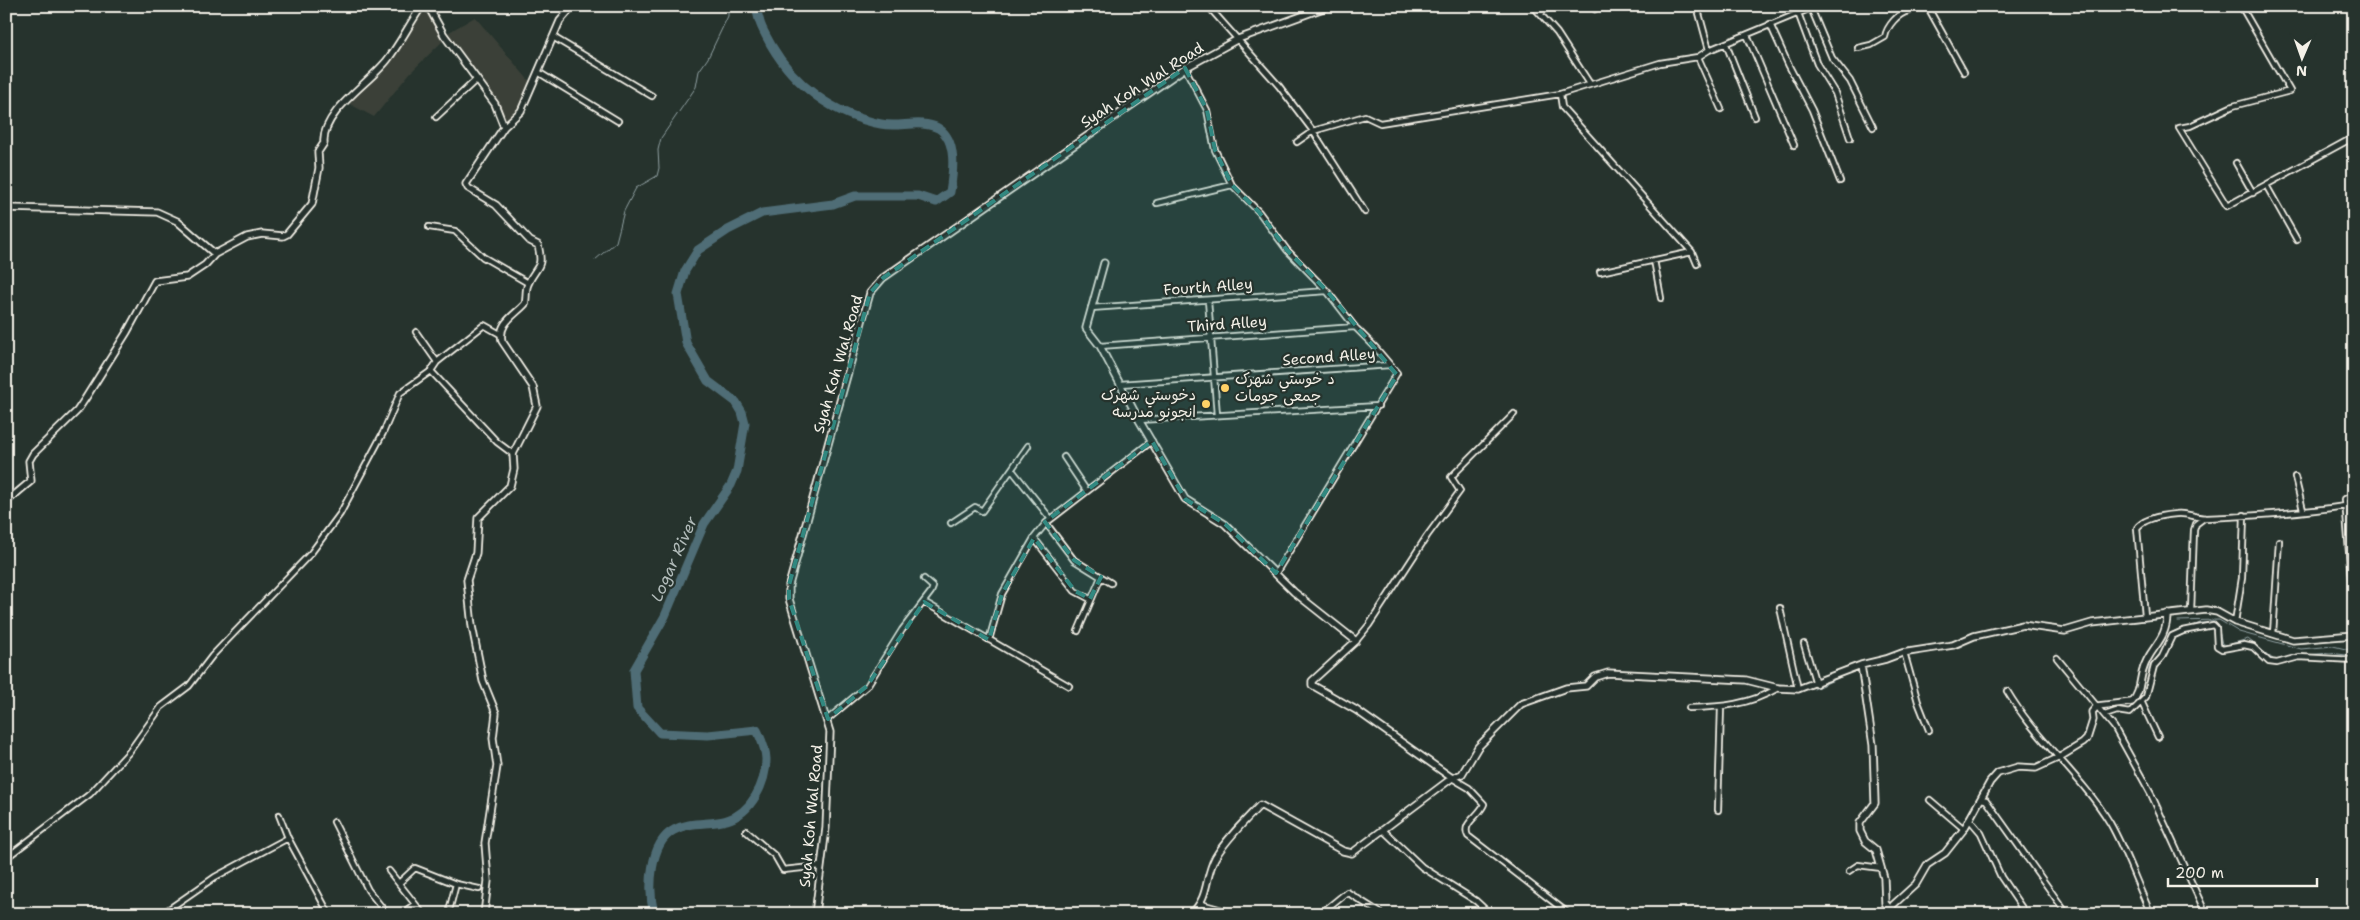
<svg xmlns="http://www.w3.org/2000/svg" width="2360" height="920" viewBox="0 0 2360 920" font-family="'Shantell Sans','Playpen Sans Arabic',sans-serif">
	<rect width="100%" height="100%" fill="#26332d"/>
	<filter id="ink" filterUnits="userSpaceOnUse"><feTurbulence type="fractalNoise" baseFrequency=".02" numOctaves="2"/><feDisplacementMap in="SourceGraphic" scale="10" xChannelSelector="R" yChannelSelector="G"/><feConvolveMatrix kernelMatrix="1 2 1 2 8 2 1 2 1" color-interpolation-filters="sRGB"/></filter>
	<g filter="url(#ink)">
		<!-- built -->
		<path fill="#3a4138" d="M 422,6 L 428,6 L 444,35 L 475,17 L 531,83 L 525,104 L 504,127 L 501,117 L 446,38 L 410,73 L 374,117 L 346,102 L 377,70 Z"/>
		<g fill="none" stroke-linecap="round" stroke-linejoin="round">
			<!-- stream -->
			<path stroke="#92a2a4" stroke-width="1" d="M 595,260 L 616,242 L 624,211 L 636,188 L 657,176 L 659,168 L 658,150 L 661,138 L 696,87 L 699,71 L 708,58 L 728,16 L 728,10 L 726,6
				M 2177,621 L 2219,620 L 2239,632 L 2301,649 L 2333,646 L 2354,651
				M 2186,629 L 2200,623 L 2214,622 L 2218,626 L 2222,644 L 2227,645 L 2248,639 L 2274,660 L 2298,655
				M 2043,631 L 2066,634 L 2091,626 L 2157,620
				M 1947,649 L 1960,647 L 1967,642
				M 2305,655 L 2330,653 L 2354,656
				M 1872,665 L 1904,656
				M 2148,682 L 2149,667 L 2162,651
				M 1814,689 L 1856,670
				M 2122,710 L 2129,710 L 2139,701
				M 2103,713 L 2110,708 L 2118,709"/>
			<!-- river -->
			<path stroke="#506d76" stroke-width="9" d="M 654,914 C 648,890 649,843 674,830 C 690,821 710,825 727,820 C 751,813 766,784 766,759 C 766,749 761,739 757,730 L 708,735 L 660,733 L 637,708 L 634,670 L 665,616 L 704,524 L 731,485 L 737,471 L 745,423 L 742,412 L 736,402 L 708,381 L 686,343 L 678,294 L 685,271 L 698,250 L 728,230 L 762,213 L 833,204 L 855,196 L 918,196 L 936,202 L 950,192 C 953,173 958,140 938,128 C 921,119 899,128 881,124 C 834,115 795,86 771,45 C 764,32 757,21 757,6"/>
			<defs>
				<path id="minor" d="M 1208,6 L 1279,86 L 1313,131 L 1365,212
					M 1533,6 L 1557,33 L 1590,84
					M 1593,6 L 1595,9
					M 1697,6 L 1709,50
					M 1930,6 L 1930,11 L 1964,72
					M 2093,6 L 2094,8
					M 2241,6 L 2290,91 L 2233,106 L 2190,126 L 2179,128 L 2227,206 L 2354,137
					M 1811,8 L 1832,58 L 1850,81 L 1873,127
					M 1798,13 L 1817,64 L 1835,93 L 1850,138
					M 1540,14 L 1549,6
					M 1770,24 L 1789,66 L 1812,110 L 1840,181
					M 1747,35 L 1794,145
					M 553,37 L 652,96
					M 1726,44 L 1755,117
					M 1858,48 L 1871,45 L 1885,37 C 1887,26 1898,13 1909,11 L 1908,6
					M 1698,57 L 1721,109
					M 1185,68 L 1207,110 L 1215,150 L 1232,185 L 1259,212 L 1287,250 L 1327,291 L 1355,327 L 1375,347 L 1397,373 L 1276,573
					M 538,72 L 618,121
					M 436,117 L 477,79
					M 1297,142 L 1313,131 L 1365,116 L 1380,123 L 1560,94
					M 2236,163 L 2253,193
					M 2266,185 L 2297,240
					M 1157,203 L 1232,185
					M 429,227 L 455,231 L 483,257 L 528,283
					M 1654,260 L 1661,298
					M 1697,264 L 1692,252 L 1562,107 L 1560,94 L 1660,63 L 1698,57 L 1709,50 L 1816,6
					M 1600,272 L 1692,252
					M 1208,300 L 1217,415
					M 1091,308 L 1327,291
					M 416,332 L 437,362
					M 1100,346 L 1355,327
					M 431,371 L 497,442 L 513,454
					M 1120,384 L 1390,365
					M 1139,420 L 1378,406
					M 1064,457 L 1086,490
					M 1012,470 L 1050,518
					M 2295,477 L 2303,510
					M 2354,495 L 2345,499 L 2354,619
					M 951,523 L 975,507 L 982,511 L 1028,446
					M 1046,523 L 1074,560 L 1111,583
					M 1034,538 L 1075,591 L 1090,599
					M 924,602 L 1069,686
					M 1780,608 L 1798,689
					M 2191,611 L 2194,530 L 2196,524 L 2204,518
					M 2145,616 L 2137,528 C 2144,518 2165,515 2176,514 C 2185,512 2196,518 2206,518 C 2253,516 2300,513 2345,506
					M 2235,622 L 2242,578 L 2244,515
					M 1078,631 L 1101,577
					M 2273,634 L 2279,541
					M 989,640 L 1002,594 L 1034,538 L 1046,523 L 1152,441
					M 1356,641 L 1369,625 L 1427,536 L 1460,491 L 1451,477 L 1514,414
					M 1804,644 L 1816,684
					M 1904,652 L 1918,702 L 1929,730
					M 2057,658 L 2114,727 L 2151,794 L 2206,914
					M 2007,691 C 2035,739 2081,775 2110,823 C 2126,851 2137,884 2151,914
					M 2142,703 L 2158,737
					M 1689,708 C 1722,707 1749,705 1778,688
					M 2105,715 L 2117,711 L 2130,713 L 2146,697 L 2154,666 L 2162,657 L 2172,636 L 2183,631 L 2213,625 L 2216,628 L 2217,646 L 2222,649 L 2244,645 L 2253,647 L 2269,662 L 2277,663 L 2299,657 L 2354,660
					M 828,719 L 867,686 L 902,630 L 931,592 L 933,587 L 924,579
					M 1452,778 L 1469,788 L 1484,804 C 1480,816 1461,823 1468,836 L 1569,914
					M 1981,799 L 1986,800 L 2067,914
					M 1930,800 L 1964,829
					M 1718,810 L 1721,707
					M 279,815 L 288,838 L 329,914
					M 1969,819 L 1981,833 L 2001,877 L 2026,914
					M 334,822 L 368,890 L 387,914
					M 1383,830 L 1422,867 L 1476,901 L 1490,914
					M 746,831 L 775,856 L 783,870 L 821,866
					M 6,858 L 90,794 L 129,752 L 161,707 L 189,686 L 212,656 L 311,553 L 340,514 L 383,433 L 400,393 L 431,371 L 437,362 L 484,325 L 500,334
					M 389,871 L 423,914
					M 1849,871 L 1858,865 L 1881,868
					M 399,883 L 415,868 L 456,884 L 479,889
					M 1201,904 L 1237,914
					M 450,907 L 456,884
					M 166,911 L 215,877 L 288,838
					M 401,914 L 415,904
					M 1320,914 L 1347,892 L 1382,914"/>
				<path id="tertiary" d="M 428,6 L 444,35 L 495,104 L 504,127
					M 6,208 L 157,212 L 177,221 L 215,254
					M 1104,263 L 1086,328 L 1100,346 L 1139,420 L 1185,499 L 1225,524 L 1294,592 L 1356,641 L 1312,681 L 1312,685 L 1356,710 L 1452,778
					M 6,502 L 31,481 L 29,461 L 33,454 L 77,411 L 85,399 L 127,332 L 155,281 L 187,277 L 205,265 L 215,254 L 247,237 L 262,234 L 283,236 L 287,234 L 312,204 L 319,168 L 318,152 L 324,143 C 321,112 371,82 388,59 C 401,42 410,23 422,6
					M 1861,665 L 1873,745 L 1875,803 L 1860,823 L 1860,831 L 1865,841 L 1876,850 L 1884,878 L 1885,903 L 1891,910
					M 484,914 L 488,881 L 485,843 L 497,766 L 493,738 L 496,713 L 483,681 L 472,626 L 467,580 L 476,553 L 478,518 L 510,486 L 514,469 L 513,454 L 537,406 L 533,387 L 502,341 C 498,323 514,316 525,304 C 527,298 525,290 528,284 C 536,265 544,270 538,245 L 530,241 L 496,205 L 468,188 L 466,184 L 504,127 L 521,111 L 560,21 L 573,6
					M 815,914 L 826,828 L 830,732 L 789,599 L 789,585 L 870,293 L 883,278 L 1185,68 L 1238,39 L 1329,6
					M 1191,914 C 1210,896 1204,879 1215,858 C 1226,839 1245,821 1260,805 L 1343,851 L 1352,853 L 1452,778 L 1462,774 L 1478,747 L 1521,704 L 1566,688 L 1586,686 L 1595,677 L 1608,673 L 1746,680 L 1778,688 L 1798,689 L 1861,665 L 1886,659 L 1902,653 L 1953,645 L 1974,636 L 2023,625 L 2065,631 L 2092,623 L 2206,610 L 2217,612 L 2235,622 L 2293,640 L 2354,635
					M 1890,914 L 1893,905 L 1916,884 L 1927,865 L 1945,853 L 1964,829 L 1990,782 L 1998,773 L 2018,767 L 2036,768 L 2060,757 L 2083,743 L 2087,739 L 2093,720 L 2092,712 L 2097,706 L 2132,702 C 2141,692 2139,682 2143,670 C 2149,647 2167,642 2167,614"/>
			</defs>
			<!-- minor casing -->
			<use href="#minor" stroke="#f4f1e8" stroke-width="8"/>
			<!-- tertiary casing -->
			<use href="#tertiary" stroke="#f4f1e8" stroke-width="9"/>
			<!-- minor -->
			<use href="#minor" stroke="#26332d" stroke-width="4.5"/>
			<!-- tertiary -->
			<use href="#tertiary" stroke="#26332d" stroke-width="5.5"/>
		</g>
	</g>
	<!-- marked area -->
	<path fill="#318880" fill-opacity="0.2" stroke="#318880" stroke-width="4" stroke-dasharray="10 6" stroke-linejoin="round" d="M 1185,68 L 1207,110 L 1215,150 L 1232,185 L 1259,212 L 1287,250 L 1327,291 L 1397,375 L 1276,573 L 1225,524 L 1185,499 L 1152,441 L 1045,522 L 1074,560 L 1101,577 L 1090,599 L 1075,591 L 1034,538 L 1002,594 L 989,640 L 924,602 L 867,686 L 828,719 L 789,599 L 789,585 L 870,293 L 883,278 Z"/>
	<!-- markers -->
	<g fill="#ffd166" stroke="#26332d" stroke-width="2">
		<circle cx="1225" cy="388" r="5"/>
		<circle cx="1206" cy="404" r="5"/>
	</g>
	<g text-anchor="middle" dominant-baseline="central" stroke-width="4.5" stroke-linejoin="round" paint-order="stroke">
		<!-- street labels -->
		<g font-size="15" fill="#f4f1e8" stroke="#26332d">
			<text transform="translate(1142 85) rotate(-33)">Syah Koh Wal Road</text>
			<text transform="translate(1208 287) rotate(-4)">Fourth Alley</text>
			<text transform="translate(1227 324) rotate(-4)">Third Alley</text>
			<text transform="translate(1329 357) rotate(-4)">Second Alley</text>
			<text transform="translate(838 364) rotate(-74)">Syah Koh Wal Road</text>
			<text transform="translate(811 816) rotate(-85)">Syah Koh Wal Road</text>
		</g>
		<!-- poi labels -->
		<g font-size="15" fill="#f4f1e8" stroke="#26332d" text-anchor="start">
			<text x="1235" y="379">د خوستي شهرک<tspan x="1235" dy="17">جمعی جومات</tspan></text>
			<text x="1196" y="395" text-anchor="end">دخوستي شهرک<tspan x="1196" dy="17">انجونو مدرسه</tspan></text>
		</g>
		<!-- water labels -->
		<g font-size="16" font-style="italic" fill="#b2bcba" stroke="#26332d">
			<text transform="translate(674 559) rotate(-66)">Logar River</text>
		</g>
	</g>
	<!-- margin -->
	<rect width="2360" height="920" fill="none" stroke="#26332d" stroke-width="25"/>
	<rect x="12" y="12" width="2335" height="895" fill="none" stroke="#f4f1e8" stroke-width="2" filter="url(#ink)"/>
	<!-- north arrow -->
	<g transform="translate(2302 58) rotate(182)" stroke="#26332d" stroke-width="4" paint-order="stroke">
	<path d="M0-4L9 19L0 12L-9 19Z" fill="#f4f1e8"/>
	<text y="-8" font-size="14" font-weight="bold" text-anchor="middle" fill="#f4f1e8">N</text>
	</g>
	<!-- scale -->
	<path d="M2168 878v8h149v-8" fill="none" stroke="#f4f1e8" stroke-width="2.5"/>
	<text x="2175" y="878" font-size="15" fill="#f4f1e8" stroke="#26332d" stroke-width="4" paint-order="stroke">200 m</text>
</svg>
